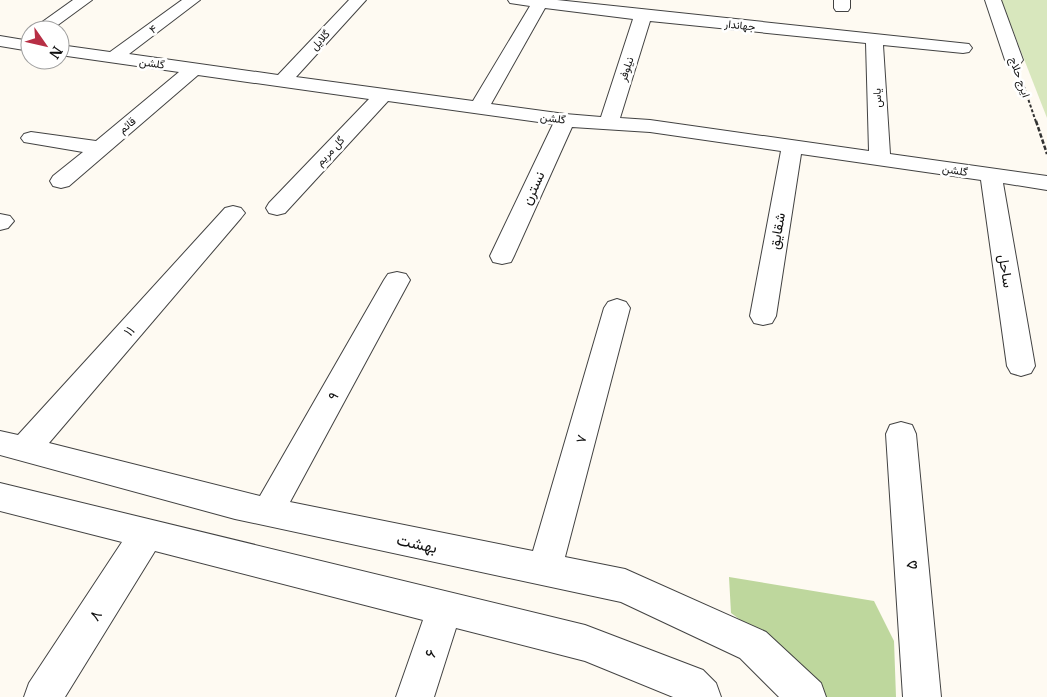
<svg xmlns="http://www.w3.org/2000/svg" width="1047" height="697" viewBox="0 0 1047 697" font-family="Merriweather,Vazirmatn,serif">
	<rect width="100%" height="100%" fill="#fefaf2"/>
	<!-- green -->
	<path fill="#d8e7bd" d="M 1001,0 L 1047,0 L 1047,118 Z"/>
	<!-- forest -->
	<path fill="#bed79d" d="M 729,577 L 874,601 L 894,641 L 896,697 L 822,697 L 786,654 L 731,613 Z"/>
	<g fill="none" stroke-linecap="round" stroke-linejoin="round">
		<defs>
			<path id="minor" d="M 73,0 L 92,0 L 51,30 L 31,30 Z
				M 182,0 L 200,0 L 129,54 L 278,75 L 349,0 L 366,0 L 296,77 L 473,101 L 530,6 L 510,3 L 508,0 L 557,0 L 969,44 L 972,48 L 969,52 L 963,53 L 883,45 L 890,154 L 1047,176 L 1047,190 L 1003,183 L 1035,366 L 1031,373 L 1021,376 L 1011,373 L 1007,366 L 981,180 L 801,154 L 776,316 L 772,323 L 763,325 L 754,323 L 750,316 L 781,151 L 650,132 L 572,127 L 514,256 L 511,262 L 502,264 L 493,262 L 490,256 L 553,124 L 388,101 L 285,213 L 277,215 L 269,213 L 266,208 L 269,203 L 369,99 L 198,75 L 69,186 L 61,188 L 53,186 L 50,181 L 53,176 L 83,152 L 24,142 L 21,138 L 24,134 L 31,132 L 96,141 L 179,72 L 60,55 L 60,45 L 110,52 ZM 545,8 L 633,19 L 601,117 L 565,114 L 491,104 ZM 650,21 L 866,43 L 869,151 L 650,120 L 620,118 Z
				M 834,0 L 850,0 L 850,8 L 848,11 L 836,11 L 834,8 Z
				M 985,0 L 1001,0 L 1023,60 L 1020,64 L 1014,65 L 1008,64 L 1005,60 Z
				M 0,36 L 30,41 L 30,51 L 0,46 Z
				M 233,206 L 241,208 L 245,213 L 241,218 L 49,443 L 260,496 L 384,280 L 388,274 L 397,272 L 406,274 L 410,280 L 290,502 L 533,551 L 604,308 L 608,302 L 617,299 L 626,302 L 630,308 L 565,557 L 625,569 L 766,632 L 821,683 L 826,697 L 779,697 L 740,658 L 621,602 L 235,519 L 0,455 L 0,431 L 18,435 L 225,208 Z
				M 0,214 L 10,216 L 14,221 L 8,228 L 0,230 Z
				M 901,422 L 912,425 L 916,434 L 941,697 L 903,697 L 886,434 L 890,425 Z
				M 0,483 L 585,625 L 703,670 L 716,683 L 721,697 L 673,697 L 585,661 L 456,628 L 434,697 L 396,697 L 423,620 L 155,551 L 65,697 L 24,697 L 29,683 L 122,542 L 0,511 Z"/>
		</defs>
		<!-- minor casing -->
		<use href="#minor" stroke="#424242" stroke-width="2"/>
		<!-- path-far1 -->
		<path stroke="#313131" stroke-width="2" stroke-dasharray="3 2" stroke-linecap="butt" d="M 1022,81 L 1036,122"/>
		<!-- path -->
		<path stroke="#313131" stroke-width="2.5" stroke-dasharray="4.5 2" stroke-linecap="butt" d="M 1036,121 L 1047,154"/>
		<!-- minor -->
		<use href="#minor" fill="#fff" fill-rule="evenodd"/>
	</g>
	<g text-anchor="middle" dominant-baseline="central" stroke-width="5" stroke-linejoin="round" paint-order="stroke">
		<!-- far-street labels -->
		<g font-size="11" fill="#0f0f0f" stroke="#fff">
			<text transform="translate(740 25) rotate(6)">جهاندار</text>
			<text transform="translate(153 29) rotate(-36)">۴</text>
			<text transform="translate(320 40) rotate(-47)">گلایل</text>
			<text transform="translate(152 63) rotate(8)">گلشن</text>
			<text transform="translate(626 69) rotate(-72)">نیلوفر</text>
			<text transform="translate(1020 77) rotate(71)">ایرج حلاج</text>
			<text transform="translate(877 98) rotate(-93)">یاس</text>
			<text transform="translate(553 118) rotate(7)">گلشن</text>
			<text transform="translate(127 125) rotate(-40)">قائم</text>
			<text transform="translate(330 151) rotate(-47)">گل مریم</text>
			<text transform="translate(955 170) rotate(9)">گلشن</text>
		</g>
		<!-- street labels -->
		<g font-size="14" fill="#0f0f0f" stroke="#fff">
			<text transform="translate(533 188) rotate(-65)">نسترن</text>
			<text transform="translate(777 231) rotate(-80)">شقایق</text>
			<text transform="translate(1006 271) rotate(81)">ساحل</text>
			<text transform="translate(129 331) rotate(-49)">۱۱</text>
			<text transform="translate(333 396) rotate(-61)">۹</text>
			<text transform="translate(581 439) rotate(-74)">۷</text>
		</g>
		<!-- near-street labels -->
		<g font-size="16" fill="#0f0f0f" stroke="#fff">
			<text transform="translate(417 543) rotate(12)">بهشت</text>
			<text transform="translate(911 565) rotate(-94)">۵</text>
			<text transform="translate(95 615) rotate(-58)">۸</text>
			<text transform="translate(430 653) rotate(-71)">۶</text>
		</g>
	</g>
	<!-- north arrow -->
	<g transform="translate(45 45) rotate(124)"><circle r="24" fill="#ffffff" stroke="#9f9f9f"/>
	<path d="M0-4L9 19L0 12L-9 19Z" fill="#b72f45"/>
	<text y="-8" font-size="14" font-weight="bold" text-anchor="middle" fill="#0f0f0f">N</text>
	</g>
</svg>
